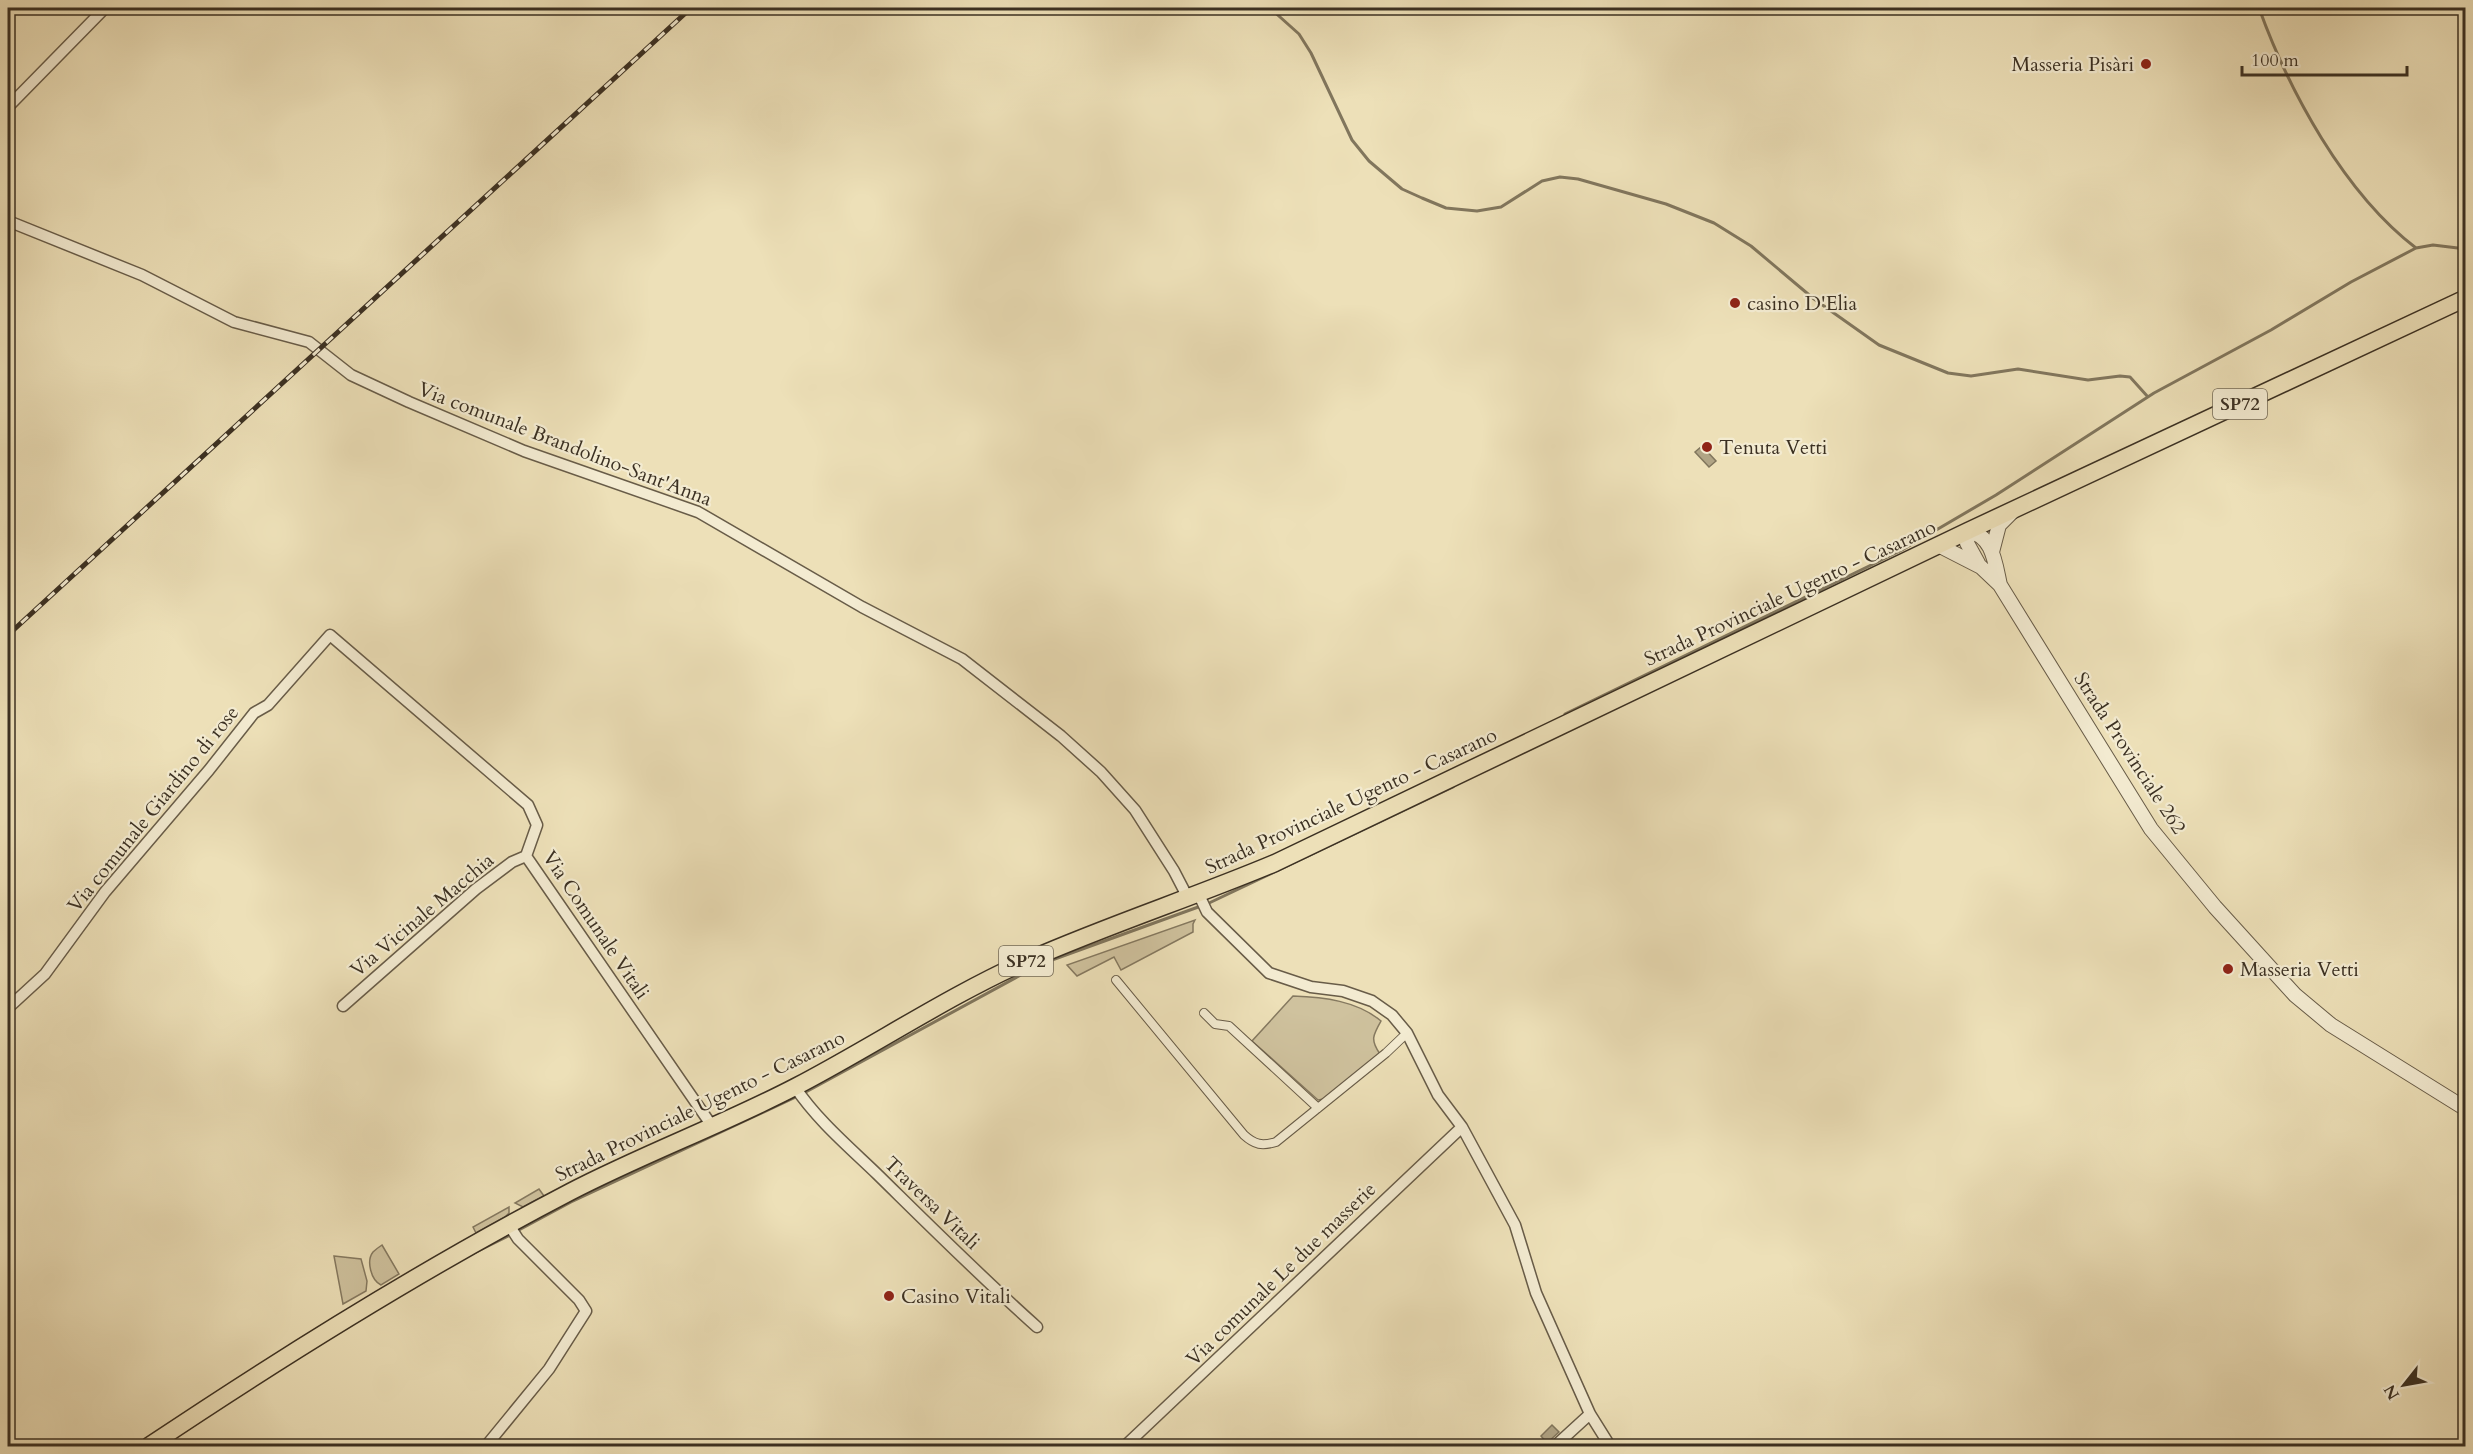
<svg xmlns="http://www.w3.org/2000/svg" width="2473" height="1454" viewBox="0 0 2473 1454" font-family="Cardo,serif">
	<rect width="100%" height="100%" fill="#ede0b8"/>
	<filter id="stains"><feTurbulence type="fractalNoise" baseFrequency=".00333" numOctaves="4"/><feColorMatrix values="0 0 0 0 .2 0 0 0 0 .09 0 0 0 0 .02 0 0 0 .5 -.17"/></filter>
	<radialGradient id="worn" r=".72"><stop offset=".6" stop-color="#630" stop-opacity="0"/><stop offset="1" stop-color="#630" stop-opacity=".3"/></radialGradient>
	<!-- green -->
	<path fill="#cfc29e" stroke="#857960" stroke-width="1.5" d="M 1195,920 L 1193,924 L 1193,932 L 1121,970 L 1114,957 L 1077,976 L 1067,965 Z
		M 1293,996 C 1324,997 1357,1001 1381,1021 C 1373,1035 1370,1040 1380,1054 L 1324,1099 L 1318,1100 L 1252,1041 Z
		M 539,1189 L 544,1196 L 523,1207 L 515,1203 Z
		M 509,1207 L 509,1213 L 505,1217 L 476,1233 L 473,1227 Z
		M 382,1245 L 399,1274 L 381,1285 C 371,1280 366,1261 373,1252 C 376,1249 379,1247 382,1245 Z
		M 334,1256 L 361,1259 L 367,1281 L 366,1291 L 343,1304 Z"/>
	<!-- water -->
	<path fill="#b0a485" stroke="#81765d" stroke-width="1.5" d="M 1702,446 L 1716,461 L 1709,467 L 1695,452 Z
		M 1552,1425 L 1559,1432 L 1547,1443 L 1541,1436 Z"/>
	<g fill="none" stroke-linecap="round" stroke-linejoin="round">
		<!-- stream -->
		<path stroke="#81765d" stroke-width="3" d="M 1270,8 L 1299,34 L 1311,53 L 1352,140 L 1369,161 L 1402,189 L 1422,198 L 1446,208 L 1477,211 L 1501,207 L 1542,181 L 1560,177 L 1578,179 L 1666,204 L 1714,223 L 1751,246 L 1814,299 L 1879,345 L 1948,373 L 1971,376 L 2018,369 L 2088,380 L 2120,376 L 2130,377 L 2148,397
			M 2259,8 C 2289,91 2344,193 2416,248
			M 1565,714 L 1902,550 L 1996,495 L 2154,393 L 2271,330 L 2351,282 L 2416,248 L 2433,245 L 2466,249
			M 1207,904 L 1453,787
			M 804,1093 L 1041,964 L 1201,906
			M 517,1231 L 571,1202 L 798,1096
			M 472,1254 L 512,1234"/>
		<defs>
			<path id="pedestrian" d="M 1116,980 L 1244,1135 C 1255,1145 1262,1146 1276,1142 L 1386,1053 L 1407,1033
				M 1204,1013 L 1215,1024 L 1229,1026 L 1318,1108"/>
			<path id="minor" d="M 8,107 L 105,8
				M 8,221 L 142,275 L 234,322 L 309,342 L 351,375 L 409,402 L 524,451 L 698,512 L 862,607 L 962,659 L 1061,736 L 1101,772 L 1135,810 L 1174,871 L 1188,898
				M 1199,895 L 1207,912 L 1269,973 L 1311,987 L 1343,991 L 1372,1001 L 1392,1015 L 1407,1033 L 1438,1095 L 1462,1127 L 1515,1225 L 1536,1293 L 1590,1414 L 1610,1446
				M 343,1006 L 476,889 L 512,862 L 526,856
				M 8,1008 L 45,974 L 105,892 L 209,770 L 254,713 L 268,705 L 330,635 L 528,805 L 537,825 L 526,856 L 712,1126
				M 795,1087 C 817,1120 849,1147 877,1174 C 930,1226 982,1278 1037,1327
				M 486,1446 L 549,1369 L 586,1311 L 579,1300 L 518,1239 L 509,1225
				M 1125,1446 L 1462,1127
				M 1555,1446 L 1590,1414"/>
			<path id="tertiary" d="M 1940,546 L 1981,567 L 2000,585 L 2151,829 L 2215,907 L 2295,995 L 2331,1025 L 2466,1109
				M 1992,552 L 1999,525 L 2012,512
				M 1978,563 L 1967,543 L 1968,531 C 1993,535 1995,563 2000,585"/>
			<path id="primary" d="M 149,1446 C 285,1355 424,1268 570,1192 C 643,1154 722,1125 795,1087 C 874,1046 949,995 1031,959 C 1111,924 1194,897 1275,863 L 1968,531 L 2466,298"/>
		</defs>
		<!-- pedestrian casing -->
		<use href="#pedestrian" stroke="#685c48" stroke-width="10"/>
		<!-- minor casing -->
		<use href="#minor" stroke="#685c48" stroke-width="13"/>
		<!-- tertiary casing -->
		<use href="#tertiary" stroke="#685c48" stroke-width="16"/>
		<!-- primary casing -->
		<use href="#primary" stroke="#3b3022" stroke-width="19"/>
		<!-- pedestrian -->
		<use href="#pedestrian" stroke="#f3ebd1" stroke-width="8"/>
		<!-- minor -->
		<use href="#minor" stroke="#f3ebd1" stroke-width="10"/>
		<!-- tertiary -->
		<use href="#tertiary" stroke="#f3ebd1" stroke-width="14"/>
		<!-- primary -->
		<use href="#primary" stroke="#ede0b8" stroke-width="16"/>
		<defs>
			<path id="rail" d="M 8,635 L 691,8"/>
		</defs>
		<!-- rail casing -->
		<use href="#rail" stroke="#3b3022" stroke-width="5"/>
		<!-- rail -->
		<use href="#rail" stroke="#f3ebd1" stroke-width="3" stroke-dasharray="9" stroke-linecap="butt"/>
	</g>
	<!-- markers -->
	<g fill="#8f2418" stroke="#f3ebd1" stroke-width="2">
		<circle cx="2146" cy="64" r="6"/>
		<circle cx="1735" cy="303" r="6"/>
		<circle cx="1707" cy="447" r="6"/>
		<circle cx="2228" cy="969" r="6"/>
		<circle cx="889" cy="1296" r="6"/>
	</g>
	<g text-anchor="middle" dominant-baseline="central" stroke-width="4.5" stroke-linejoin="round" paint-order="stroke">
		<!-- shield labels -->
		<g fill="#f3ebd1" stroke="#726856" stroke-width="1.5">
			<rect x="2213" y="389" width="54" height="30" rx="4.5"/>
			<rect x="999" y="946" width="54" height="30" rx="4.5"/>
		</g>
		<g font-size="18" font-weight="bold" fill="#3b3022">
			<text x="2240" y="404">SP72</text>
			<text x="1026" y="961">SP72</text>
		</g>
		<!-- poi labels -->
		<g font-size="20" fill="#3b3022" stroke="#f3ebd1" text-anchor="start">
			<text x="2134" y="64" text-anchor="end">Masseria Pisàri</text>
			<text x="1747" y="303">casino D'Elia</text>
			<text x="1719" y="447">Tenuta Vetti</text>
			<text x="2240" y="969">Masseria Vetti</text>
			<text x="901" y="1296">Casino Vitali</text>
		</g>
		<!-- street labels -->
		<g font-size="20" fill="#3b3022" stroke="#f3ebd1">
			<text transform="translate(565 444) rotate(21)">Via comunale Brandolino-Sant'Anna</text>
			<text transform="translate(1790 593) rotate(-25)">Strada Provinciale Ugento - Casarano</text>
			<text transform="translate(2130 753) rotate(57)">Strada Provinciale 262</text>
			<text transform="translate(1351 801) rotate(-25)">Strada Provinciale Ugento - Casarano</text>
			<text transform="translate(153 809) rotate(-51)">Via comunale Giardino di rose</text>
			<text transform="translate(422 915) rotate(-40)">Via Vicinale Macchia</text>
			<text transform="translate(596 925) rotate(56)">Via Comunale Vitali</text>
			<text transform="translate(700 1106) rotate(-26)">Strada Provinciale Ugento - Casarano</text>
			<text transform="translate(932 1203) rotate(44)">Traversa Vitali</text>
			<text transform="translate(1281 1274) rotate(-44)">Via comunale Le due masserie</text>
		</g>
	</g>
	<!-- margin -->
	<rect width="2473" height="1454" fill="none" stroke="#ede0b8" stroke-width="30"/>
	<rect x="9" y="9" width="2455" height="1436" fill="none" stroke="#3b3022" stroke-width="3"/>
	<rect x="15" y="15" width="2443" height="1424" fill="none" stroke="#3b3022" stroke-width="1.5"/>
	<!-- north arrow -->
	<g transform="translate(2404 1385) rotate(239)" stroke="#f3ebd1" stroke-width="4.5" paint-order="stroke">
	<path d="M0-4.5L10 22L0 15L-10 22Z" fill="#3b3022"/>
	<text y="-9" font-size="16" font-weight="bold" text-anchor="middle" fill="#3b3022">N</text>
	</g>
	<!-- scale -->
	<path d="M2242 66v9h165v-9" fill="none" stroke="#3b3022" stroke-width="3"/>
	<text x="2251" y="66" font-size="18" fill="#3b3022" stroke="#f3ebd1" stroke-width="4.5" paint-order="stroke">100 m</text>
	<rect width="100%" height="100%" filter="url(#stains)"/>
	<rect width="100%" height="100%" fill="url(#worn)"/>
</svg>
